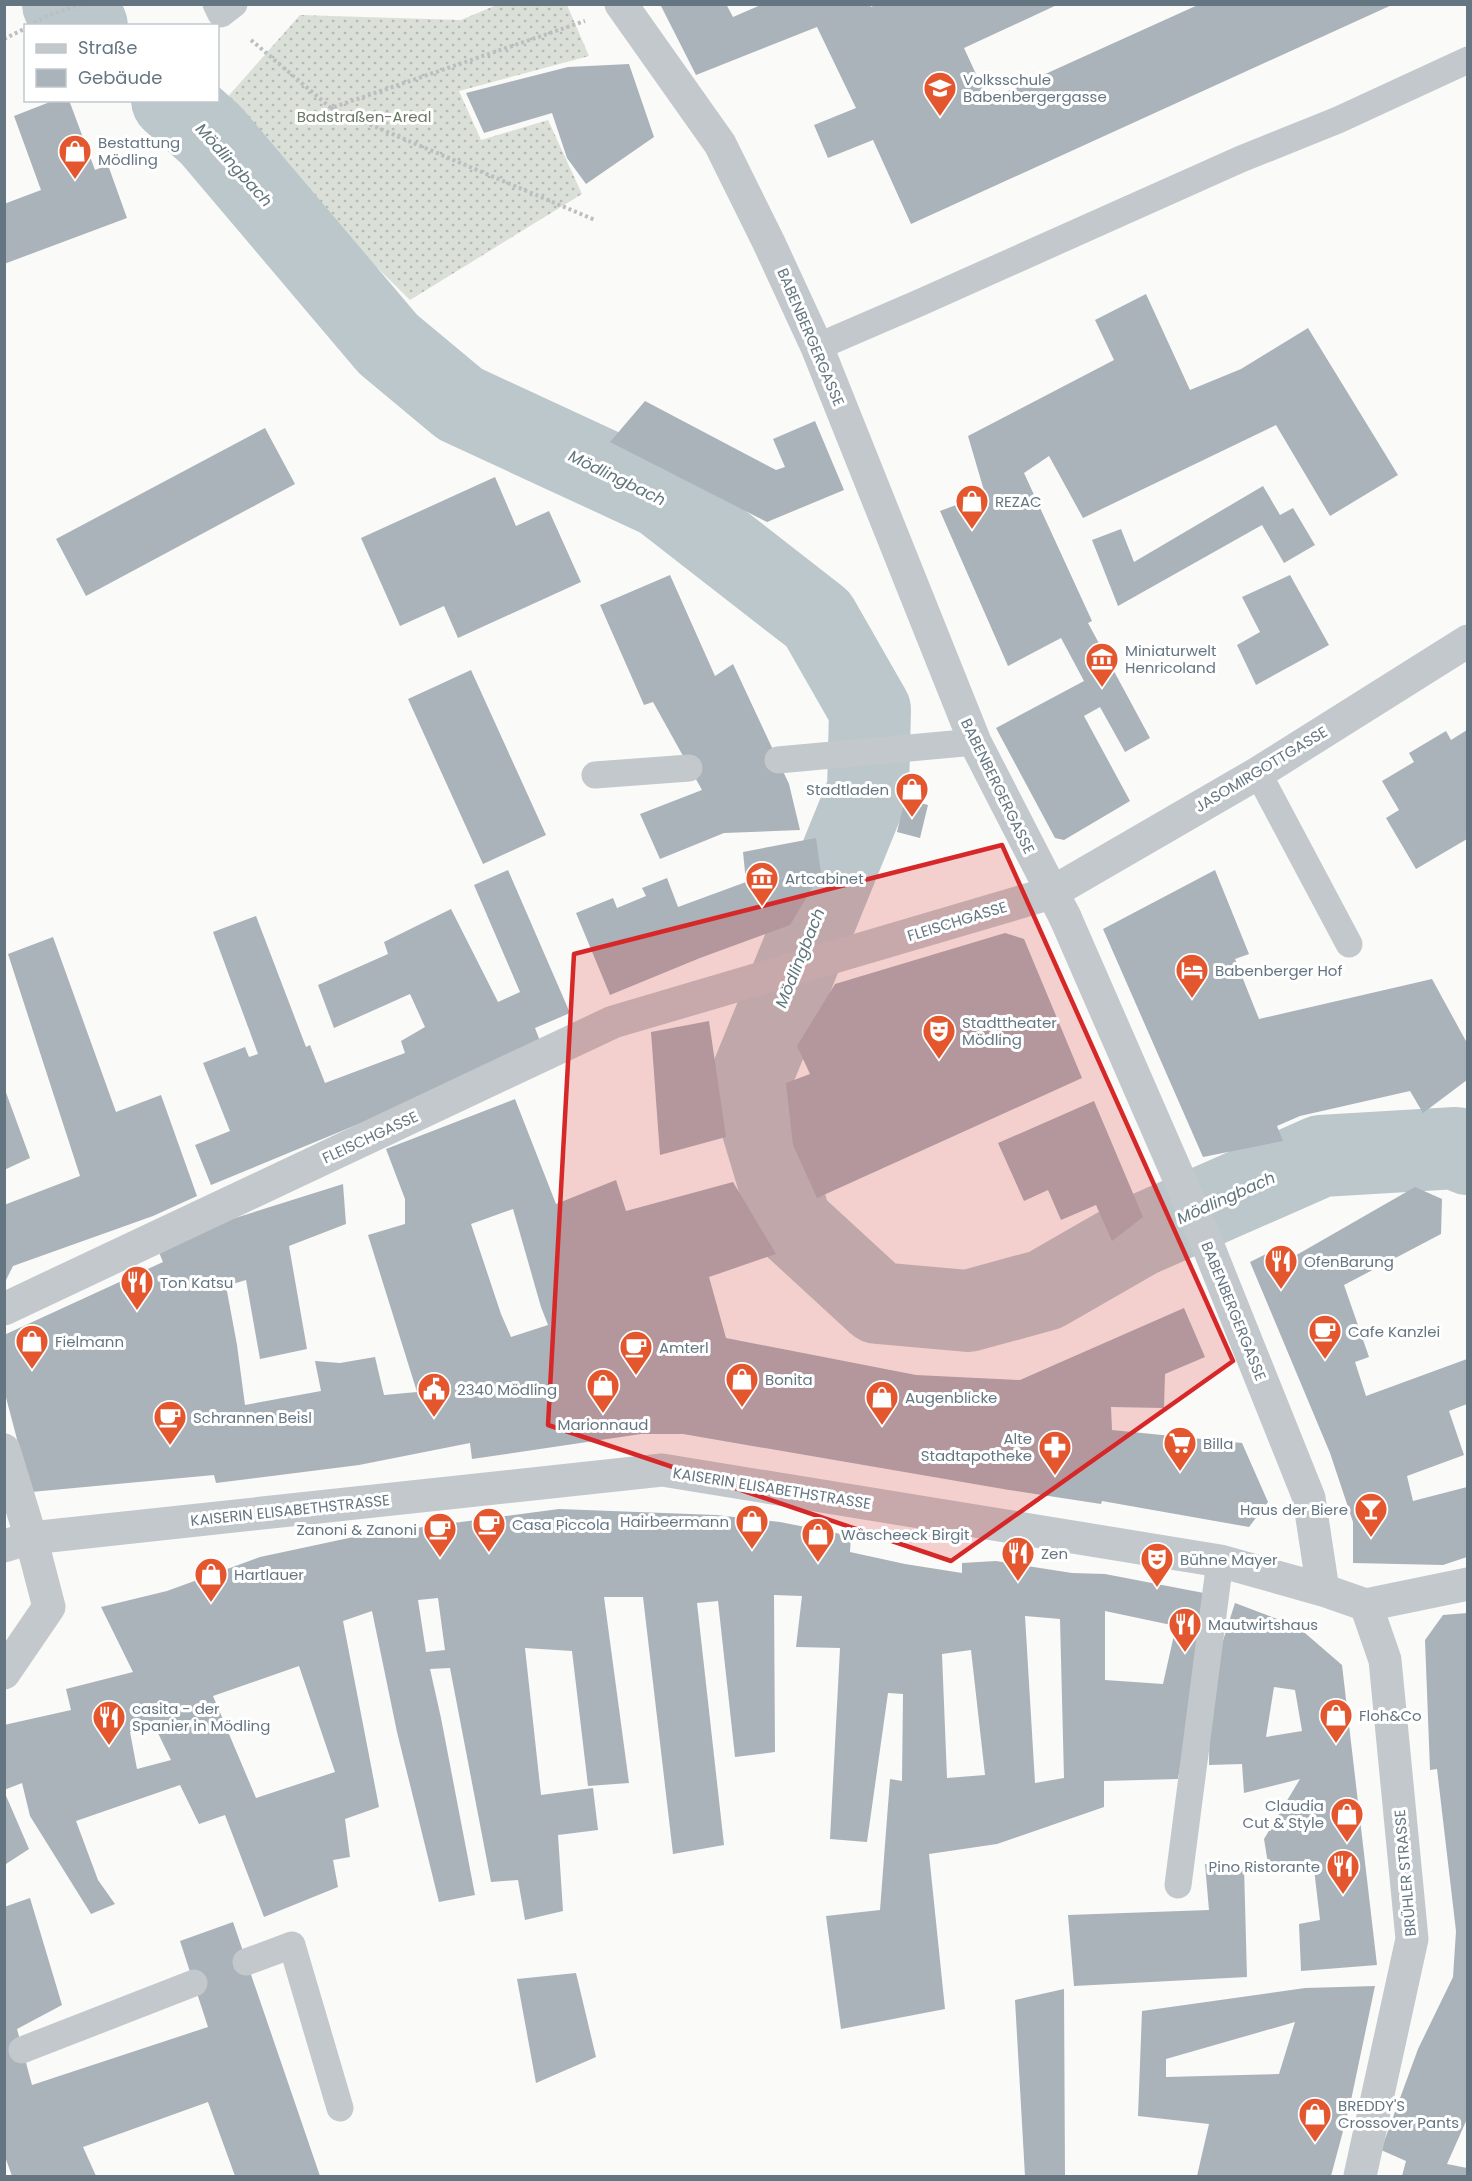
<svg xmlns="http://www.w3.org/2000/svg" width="1472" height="2181" viewBox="0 0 1472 2181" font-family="Poppins,sans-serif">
	<defs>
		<pattern id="grass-dots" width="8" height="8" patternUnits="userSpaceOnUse" patternTransform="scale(1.5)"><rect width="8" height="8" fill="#dadfd7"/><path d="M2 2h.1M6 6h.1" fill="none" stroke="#b4b9b4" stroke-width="1.8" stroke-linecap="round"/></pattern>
	</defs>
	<rect width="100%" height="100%" fill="#fafaf8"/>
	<!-- grass -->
	<path fill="url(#grass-dots)" d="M 499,4 L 567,5 L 589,56 L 459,91 L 481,140 L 548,120 L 582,194 L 410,300 L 217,109 L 300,15 L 461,20 Z"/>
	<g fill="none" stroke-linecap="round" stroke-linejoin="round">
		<!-- river -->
		<path stroke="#bbc7cb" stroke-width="82" d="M 63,4 L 87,26
			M 172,100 L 211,135 L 388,344 L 460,404 L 661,497 L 818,619 L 870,710 L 868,790 L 749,1083 L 791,1223 L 878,1303 L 968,1311 L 1045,1290 L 1139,1236 L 1321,1156 L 1456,1148 L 1468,1154"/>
	</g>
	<!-- building -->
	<path fill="#aab3b9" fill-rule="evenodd" d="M 660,4 L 726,4 L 733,17 L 763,4 L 870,4 L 871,7 L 877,4 L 1059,4 L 964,48 L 988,100 L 1200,4 L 1394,4 L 911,224 L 873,140 L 828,158 L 814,125 L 856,108 L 817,27 L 696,75 Z
		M 629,64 L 654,137 L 586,184 L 567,158 L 552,113 L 484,133 L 466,93 L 568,67 Z
		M 55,100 L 69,100 L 95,170 L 108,165 L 127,218 L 4,264 L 4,204 L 41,190 L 14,116 Z
		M 1146,294 L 1190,390 L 1241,369 L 1308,328 L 1398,475 L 1330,516 L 1276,425 L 1083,518 L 1049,456 L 1024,473 L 1092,621 L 1088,623 L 1150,738 L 1125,752 L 1100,707 L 1084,716 L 1130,801 L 1064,840 L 1055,838 L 996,728 L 1084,681 L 1061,638 L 1008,666 L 940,511 L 985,494 L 968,436 L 1114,360 L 1095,320 Z
		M 645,401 L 776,470 L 785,467 L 773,439 L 815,421 L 844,490 L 767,522 L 610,442 Z
		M 265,428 L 295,484 L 86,596 L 56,539 Z
		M 495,477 L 516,526 L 549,511 L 581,582 L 458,638 L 444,606 L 400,626 L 361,538 Z
		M 1263,486 L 1280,515 L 1293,508 L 1315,545 L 1284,563 L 1262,525 L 1118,606 L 1092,540 L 1121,529 L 1134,562 Z
		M 670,575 L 715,676 L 733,664 L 789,784 L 800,830 L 724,833 L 660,859 L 640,814 L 702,790 L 653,702 L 644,705 L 600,605 Z
		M 1290,575 L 1329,645 L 1256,685 L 1237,645 L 1260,632 L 1242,597 Z
		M 471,670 L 546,835 L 483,864 L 408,699 Z
		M 1467,730 L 1467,839 L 1416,869 L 1386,818 L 1399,810 L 1382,781 L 1414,762 L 1409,753 L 1446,731 L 1451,740 Z
		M 921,774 L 925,790 L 918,792 L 913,776 Z
		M 905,799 L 928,805 L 920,838 L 897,832 Z
		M 816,838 L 821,873 L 790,925 L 700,958 L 610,995 L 576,913 L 613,898 L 617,908 L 646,896 L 642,888 L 667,878 L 678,907 L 746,882 L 743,852 Z
		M 508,870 L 570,1013 L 535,1028 L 540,1041 L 378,1116 L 211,1185 L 195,1145 L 230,1131 L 203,1063 L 245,1047 L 249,1057 L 258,1054 L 213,932 L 256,916 L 306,1047 L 310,1045 L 325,1083 L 405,1053 L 401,1041 L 425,1027 L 410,994 L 334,1028 L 318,985 L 388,954 L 384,942 L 451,909 L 498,1002 L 520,992 L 474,885 Z
		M 1215,870 L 1249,954 L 1235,959 L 1259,1019 L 1432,979 L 1467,1043 L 1467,1080 L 1423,1113 L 1410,1091 L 1300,1116 L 1277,1126 L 1283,1141 L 1203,1157 L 1103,929 Z
		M 1005,933 L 1024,939 L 1082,1078 L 817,1198 L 793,1145 L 786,1083 L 810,1074 L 797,1046 L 835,984 Z
		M 53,937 L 116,1112 L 161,1095 L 197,1196 L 153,1216 L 13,1266 L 4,1284 L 4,1205 L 80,1176 L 8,954 Z
		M 709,1021 L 726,1137 L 660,1155 L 651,1032 Z
		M 4,1087 L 30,1158 L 4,1170 Z
		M 515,1099 L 556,1204 L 616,1180 L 626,1211 L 733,1182 L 776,1254 L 709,1277 L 726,1338 L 916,1375 L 1020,1380 L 1184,1308 L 1205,1357 L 1165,1374 L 1164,1408 L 1111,1407 L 1112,1430 L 1242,1443 L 1268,1502 L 1249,1527 L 1102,1501 L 1101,1504 L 1009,1490 L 683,1434 L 641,1434 L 472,1459 L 470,1443 L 359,1465 L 216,1483 L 214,1475 L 31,1492 L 4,1390 L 4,1335 L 163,1262 L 158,1250 L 232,1219 L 343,1184 L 346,1224 L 289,1246 L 307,1349 L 260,1359 L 246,1280 L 226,1286 L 237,1345 L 245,1405 L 321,1391 L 315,1361 L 340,1363 L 375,1357 L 384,1395 L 417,1392 L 368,1235 L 405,1224 L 405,1199 L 386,1149 ZM 513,1209 L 541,1307 L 548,1325 L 511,1337 L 501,1314 L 471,1224 Z
		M 1094,1101 L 1143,1217 L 1112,1241 L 1096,1205 L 1061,1220 L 1048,1190 L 1024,1201 L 998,1143 Z
		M 1415,1187 L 1442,1199 L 1441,1234 L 1344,1285 L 1369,1357 L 1355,1362 L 1366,1396 L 1467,1359 L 1467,1404 L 1449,1411 L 1464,1455 L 1407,1476 L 1413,1501 L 1467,1487 L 1467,1557 L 1443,1565 L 1353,1563 L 1353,1522 L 1330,1453 L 1250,1262 L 1284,1245 L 1293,1257 Z
		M 559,1509 L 716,1515 L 780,1522 L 851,1536 L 850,1552 L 905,1564 L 962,1573 L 962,1563 L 996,1561 L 1072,1573 L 1105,1574 L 1209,1594 L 1178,1779 L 1104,1781 L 1104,1807 L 997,1844 L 929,1854 L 945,2009 L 841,2029 L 826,1916 L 880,1910 L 890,1779 L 902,1781 L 903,1694 L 888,1693 L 867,1842 L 830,1839 L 840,1648 L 796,1647 L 802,1596 L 774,1595 L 775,1752 L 735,1757 L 718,1601 L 697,1603 L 724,1845 L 673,1854 L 643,1597 L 604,1597 L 629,1783 L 588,1786 L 572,1651 L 525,1648 L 541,1795 L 593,1788 L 598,1830 L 558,1835 L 563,1911 L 525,1920 L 518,1880 L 491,1882 L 450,1668 L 430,1669 L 441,1718 L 475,1895 L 439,1902 L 397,1732 L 372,1611 L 343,1621 L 379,1807 L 345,1819 L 350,1857 L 333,1860 L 338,1887 L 264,1917 L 225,1815 L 199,1824 L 180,1785 L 76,1821 L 98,1880 L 115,1904 L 91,1914 L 30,1816 L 22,1783 L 4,1790 L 4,1725 L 71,1710 L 66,1689 L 133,1672 L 101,1607 L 167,1591 L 260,1557 L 363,1535 ZM 438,1598 L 445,1650 L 426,1652 L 418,1600 ZM 1105,1611 L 1176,1626 L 1163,1684 L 1105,1680 ZM 1025,1616 L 1060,1619 L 1064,1778 L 1035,1783 ZM 971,1650 L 985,1775 L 947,1778 L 942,1654 ZM 299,1666 L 335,1772 L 256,1798 L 213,1696 ZM 156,1729 L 171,1760 L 137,1769 L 130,1732 Z
		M 1235,1603 L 1298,1627 L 1342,1665 L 1377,1965 L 1301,1971 L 1299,1924 L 1320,1920 L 1314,1869 L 1269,1870 L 1264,1839 L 1300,1779 L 1244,1793 L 1242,1764 L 1209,1765 L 1210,1681 ZM 1274,1687 L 1295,1690 L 1302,1731 L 1266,1737 Z
		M 1467,1613 L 1467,2119 L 1447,2164 L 1467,2168 L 1467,2176 L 1402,2176 L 1406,2161 L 1381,2150 L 1418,2049 L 1453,1977 L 1456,1931 L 1437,1769 L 1430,1770 L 1425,1640 L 1443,1615 Z
		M 4,1791 L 29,1849 L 6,1864 L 4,1860 Z
		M 1205,1864 L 1244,1867 L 1247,1977 L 1074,1986 L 1068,1915 L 1209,1910 Z
		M 30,1898 L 62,2005 L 17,2029 L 32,2085 L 208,2027 L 180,1941 L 233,1922 L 320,2176 L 235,2176 L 208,2102 L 83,2147 L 96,2176 L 12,2176 L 4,2154 L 4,1907 Z
		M 576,1973 L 596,2057 L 536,2083 L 517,1979 Z
		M 1375,1986 L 1350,2105 L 1331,2176 L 1197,2176 L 1209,2124 L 1138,2116 L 1142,2011 L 1305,1988 ZM 1295,2022 L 1279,2074 L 1166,2077 L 1166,2059 Z
		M 1064,1989 L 1065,2176 L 1025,2176 L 1015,2000 Z"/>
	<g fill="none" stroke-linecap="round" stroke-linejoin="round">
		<!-- path -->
		<path stroke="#bbbfc2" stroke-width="4" stroke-dasharray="3 3" stroke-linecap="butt" d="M 29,26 L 49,15 L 83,4
			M 4,39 L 26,28
			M 251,40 L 331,108 L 585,21
			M 331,108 L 595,220"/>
		<!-- service -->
		<path stroke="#c3c8cc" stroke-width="27" d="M 216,4 L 221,14 L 234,4
			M 817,347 L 919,303 L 1241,159 L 1338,120 L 1468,60
			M 778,760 L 975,742
			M 1258,773 L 1349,944
			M 595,775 L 689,768
			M 1178,1885 L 1220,1561
			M 246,1962 L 292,1945 L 340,2108
			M 22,2050 L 194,1983"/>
		<!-- pedestrian -->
		<path stroke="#c3c8cc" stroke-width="33" d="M 1065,917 L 1202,1231 L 1309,1498 L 1323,1590
			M 4,1309 L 613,1022 L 1051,893
			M 4,1450 L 31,1538 L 49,1607 L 4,1673
			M 4,1546 L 31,1538 L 662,1470 L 1220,1561 L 1323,1590 L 1366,1605 L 1468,1584
			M 1360,2176 L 1412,1939 L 1385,1660 L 1366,1605"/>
		<!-- minor -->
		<path stroke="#c3c8cc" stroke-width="33" d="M 621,4 L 720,144 L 769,243 L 817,347 L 975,742 L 1065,917
			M 1051,893 L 1258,773 L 1468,641"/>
	</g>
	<!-- marked area -->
	<path fill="#d62828" fill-opacity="0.2" stroke="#d62828" stroke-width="4.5" stroke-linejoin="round" d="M 1002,845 L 1233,1361 L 951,1561 L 548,1425 L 574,954 Z"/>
	<!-- icons -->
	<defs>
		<symbol id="school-pin" viewBox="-11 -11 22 30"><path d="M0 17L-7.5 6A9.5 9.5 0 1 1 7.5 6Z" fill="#e4572e" stroke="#fff"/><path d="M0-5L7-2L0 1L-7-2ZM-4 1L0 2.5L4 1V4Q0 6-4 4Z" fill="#fff"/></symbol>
		<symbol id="shop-pin" viewBox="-11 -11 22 30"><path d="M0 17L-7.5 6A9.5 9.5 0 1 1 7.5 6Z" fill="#e4572e" stroke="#fff"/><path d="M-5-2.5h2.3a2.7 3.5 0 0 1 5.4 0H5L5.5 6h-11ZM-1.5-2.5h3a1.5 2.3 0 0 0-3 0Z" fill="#fff"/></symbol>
		<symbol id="museum-pin" viewBox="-11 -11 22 30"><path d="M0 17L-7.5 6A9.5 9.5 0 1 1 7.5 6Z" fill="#e4572e" stroke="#fff"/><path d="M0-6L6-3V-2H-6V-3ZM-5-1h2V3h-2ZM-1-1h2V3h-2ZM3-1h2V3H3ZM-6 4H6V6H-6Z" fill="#fff"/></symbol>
		<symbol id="hotel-pin" viewBox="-11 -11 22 30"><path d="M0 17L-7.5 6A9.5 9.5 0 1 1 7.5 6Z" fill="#e4572e" stroke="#fff"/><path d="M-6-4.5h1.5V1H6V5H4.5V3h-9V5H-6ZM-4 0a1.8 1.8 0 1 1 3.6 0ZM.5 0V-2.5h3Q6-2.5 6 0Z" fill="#fff"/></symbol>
		<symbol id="theatre-pin" viewBox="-11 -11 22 30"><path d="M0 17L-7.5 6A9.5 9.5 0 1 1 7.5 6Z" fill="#e4572e" stroke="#fff"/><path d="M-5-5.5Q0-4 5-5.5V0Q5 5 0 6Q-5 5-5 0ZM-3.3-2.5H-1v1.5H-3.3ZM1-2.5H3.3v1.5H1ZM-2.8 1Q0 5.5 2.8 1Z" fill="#fff"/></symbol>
		<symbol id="restaurant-pin" viewBox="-11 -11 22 30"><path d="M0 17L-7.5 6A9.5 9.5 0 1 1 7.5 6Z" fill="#e4572e" stroke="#fff"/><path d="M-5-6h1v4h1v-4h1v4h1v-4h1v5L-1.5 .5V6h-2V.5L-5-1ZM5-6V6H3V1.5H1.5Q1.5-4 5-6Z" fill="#fff"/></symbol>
		<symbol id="cafe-pin" viewBox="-11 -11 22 30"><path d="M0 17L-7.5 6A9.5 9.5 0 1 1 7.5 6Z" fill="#e4572e" stroke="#fff"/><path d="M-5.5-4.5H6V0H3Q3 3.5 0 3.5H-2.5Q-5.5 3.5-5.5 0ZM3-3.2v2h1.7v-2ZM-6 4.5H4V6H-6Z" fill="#fff"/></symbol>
		<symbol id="civic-pin" viewBox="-11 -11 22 30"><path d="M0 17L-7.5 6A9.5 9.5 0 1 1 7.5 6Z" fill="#e4572e" stroke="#fff"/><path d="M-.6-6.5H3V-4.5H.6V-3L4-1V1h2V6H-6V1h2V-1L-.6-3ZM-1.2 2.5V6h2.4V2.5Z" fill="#fff"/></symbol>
		<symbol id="supermarket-pin" viewBox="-11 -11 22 30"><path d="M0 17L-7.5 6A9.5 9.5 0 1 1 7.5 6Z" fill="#e4572e" stroke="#fff"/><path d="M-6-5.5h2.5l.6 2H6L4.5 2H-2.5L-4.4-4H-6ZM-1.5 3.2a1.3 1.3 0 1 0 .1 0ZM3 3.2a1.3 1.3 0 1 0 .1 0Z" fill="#fff"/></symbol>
		<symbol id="pharmacy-pin" viewBox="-11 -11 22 30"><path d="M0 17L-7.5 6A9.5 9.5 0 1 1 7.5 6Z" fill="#e4572e" stroke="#fff"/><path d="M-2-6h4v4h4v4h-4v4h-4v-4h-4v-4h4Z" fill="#fff"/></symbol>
		<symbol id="bar-pin" viewBox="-11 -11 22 30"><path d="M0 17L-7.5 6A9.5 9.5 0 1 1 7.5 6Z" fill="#e4572e" stroke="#fff"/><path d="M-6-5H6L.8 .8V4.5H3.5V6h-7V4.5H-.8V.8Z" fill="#fff"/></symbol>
	</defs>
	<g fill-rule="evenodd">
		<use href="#school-pin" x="921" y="69" width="38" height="52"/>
		<use href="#shop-pin" x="56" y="132" width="38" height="52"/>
		<use href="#shop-pin" x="953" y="482" width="38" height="52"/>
		<use href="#museum-pin" x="1083" y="640" width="38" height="52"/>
		<use href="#shop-pin" x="893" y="770" width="38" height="52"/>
		<use href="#museum-pin" x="743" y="859" width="38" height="52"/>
		<use href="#hotel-pin" x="1173" y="951" width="38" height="52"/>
		<use href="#theatre-pin" x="920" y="1012" width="38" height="52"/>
		<use href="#restaurant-pin" x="1262" y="1242" width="38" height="52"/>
		<use href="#restaurant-pin" x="118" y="1263" width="38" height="52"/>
		<use href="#cafe-pin" x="1306" y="1312" width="38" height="52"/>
		<use href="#shop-pin" x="13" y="1322" width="38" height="52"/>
		<use href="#cafe-pin" x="617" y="1328" width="38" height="52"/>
		<use href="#shop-pin" x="723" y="1360" width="38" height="52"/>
		<use href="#shop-pin" x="584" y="1366" width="38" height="52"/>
		<use href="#civic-pin" x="415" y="1370" width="38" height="52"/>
		<use href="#shop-pin" x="863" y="1378" width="38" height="52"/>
		<use href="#cafe-pin" x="151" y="1398" width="38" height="52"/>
		<use href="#supermarket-pin" x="1161" y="1424" width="38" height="52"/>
		<use href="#pharmacy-pin" x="1036" y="1428" width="38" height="52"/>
		<use href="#bar-pin" x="1352" y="1490" width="38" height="52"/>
		<use href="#shop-pin" x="733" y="1502" width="38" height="52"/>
		<use href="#cafe-pin" x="470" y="1505" width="38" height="52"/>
		<use href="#cafe-pin" x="421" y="1510" width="38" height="52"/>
		<use href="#shop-pin" x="799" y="1515" width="38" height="52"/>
		<use href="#restaurant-pin" x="999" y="1534" width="38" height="52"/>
		<use href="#theatre-pin" x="1138" y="1540" width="38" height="52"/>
		<use href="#shop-pin" x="192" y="1555" width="38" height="52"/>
		<use href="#restaurant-pin" x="1166" y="1605" width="38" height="52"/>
		<use href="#shop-pin" x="1317" y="1696" width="38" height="52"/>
		<use href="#restaurant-pin" x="90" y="1698" width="38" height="52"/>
		<use href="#shop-pin" x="1328" y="1795" width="38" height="52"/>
		<use href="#restaurant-pin" x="1324" y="1847" width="38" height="52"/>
		<use href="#shop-pin" x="1296" y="2095" width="38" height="52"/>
	</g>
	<g text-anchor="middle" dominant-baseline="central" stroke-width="6" stroke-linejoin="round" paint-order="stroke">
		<!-- poi labels -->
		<g font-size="15" fill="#657683" stroke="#fff" text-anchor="start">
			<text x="963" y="79">Volksschule<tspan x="963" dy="17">Babenbergergasse</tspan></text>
			<text x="98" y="142">Bestattung<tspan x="98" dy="17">Mödling</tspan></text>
			<text x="995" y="501">REZAC</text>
			<text x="1125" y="650">Miniaturwelt<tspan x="1125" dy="17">Henricoland</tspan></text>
			<text x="889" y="789" text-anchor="end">Stadtladen</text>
			<text x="785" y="878">Artcabinet</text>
			<text x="1215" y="970">Babenberger Hof</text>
			<text x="962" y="1022">Stadttheater<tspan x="962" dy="17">Mödling</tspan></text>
			<text x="1304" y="1261">OfenBarung</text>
			<text x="160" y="1282">Ton Katsu</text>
			<text x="1348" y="1331">Cafe Kanzlei</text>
			<text x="55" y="1341">Fielmann</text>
			<text x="659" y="1347">Amterl</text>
			<text x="765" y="1379">Bonita</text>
			<text x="457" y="1389">2340 Mödling</text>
			<text x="905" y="1397">Augenblicke</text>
			<text x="193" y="1417">Schrannen Beisl</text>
			<text x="603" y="1424" text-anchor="middle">Marionnaud</text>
			<text x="1032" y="1438" text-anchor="end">Alte<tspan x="1032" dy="17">Stadtapotheke</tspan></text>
			<text x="1203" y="1443">Billa</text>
			<text x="1348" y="1509" text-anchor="end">Haus der Biere</text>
			<text x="729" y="1521" text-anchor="end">Hairbeermann</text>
			<text x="512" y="1524">Casa Piccola</text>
			<text x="417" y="1529" text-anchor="end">Zanoni &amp; Zanoni</text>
			<text x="841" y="1534">Wäscheeck Birgit</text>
			<text x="1041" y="1553">Zen</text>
			<text x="1180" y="1559">Bühne Mayer</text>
			<text x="234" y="1574">Hartlauer</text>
			<text x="1208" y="1624">Mautwirtshaus</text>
			<text x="132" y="1708">casita - der<tspan x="132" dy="17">Spanier in Mödling</tspan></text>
			<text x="1359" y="1715">Floh&amp;Co</text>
			<text x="1324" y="1805" text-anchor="end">Claudia<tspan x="1324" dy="17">Cut &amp; Style</tspan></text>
			<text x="1320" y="1866" text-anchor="end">Pino Ristorante</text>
			<text x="1338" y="2105">BREDDY'S<tspan x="1338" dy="17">Crossover Pants</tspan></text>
		</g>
		<!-- park labels -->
		<g font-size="15" fill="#687a64" stroke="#fff">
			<text x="364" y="116">Badstraßen-Areal</text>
		</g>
		<!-- street labels -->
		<g font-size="15" fill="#657683" stroke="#fff">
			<text transform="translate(811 337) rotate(67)">BABENBERGERGASSE</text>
			<text transform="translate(1261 769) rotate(-31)">JASOMIRGOTTGASSE</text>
			<text transform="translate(998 786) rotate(64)">BABENBERGERGASSE</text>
			<text transform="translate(957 921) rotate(-17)">FLEISCHGASSE</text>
			<text transform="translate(370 1137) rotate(-25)">FLEISCHGASSE</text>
			<text transform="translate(1234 1311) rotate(68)">BABENBERGERGASSE</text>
			<text transform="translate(772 1488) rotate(9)">KAISERIN ELISABETHSTRASSE</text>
			<text transform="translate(290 1510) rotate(-6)">KAISERIN ELISABETHSTRASSE</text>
			<text transform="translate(1405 1873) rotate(-95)">BRÜHLER STRASSE</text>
		</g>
		<!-- water labels -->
		<g font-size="16" font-style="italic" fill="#60757c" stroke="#fff">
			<text transform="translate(234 165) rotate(48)">Mödlingbach</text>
			<text transform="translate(617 478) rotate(26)">Mödlingbach</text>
			<text transform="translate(800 958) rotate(-68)">Mödlingbach</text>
			<text transform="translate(1226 1198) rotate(-24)">Mödlingbach</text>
		</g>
	</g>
	<!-- border -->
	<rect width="1472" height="2181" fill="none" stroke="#657683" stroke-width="12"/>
	<!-- legend -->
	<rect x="24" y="24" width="195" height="78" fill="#ffffff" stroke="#c1c8cd" stroke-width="1.5"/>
	<rect x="36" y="44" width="30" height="9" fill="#c3c8cc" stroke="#c1c8cd" stroke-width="1.5"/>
	<text x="78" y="54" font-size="18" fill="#657683">Straße</text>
	<rect x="36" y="69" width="30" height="18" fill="#aab3b9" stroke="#c1c8cd" stroke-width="1.5"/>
	<text x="78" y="84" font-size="18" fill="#657683">Gebäude</text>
</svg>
